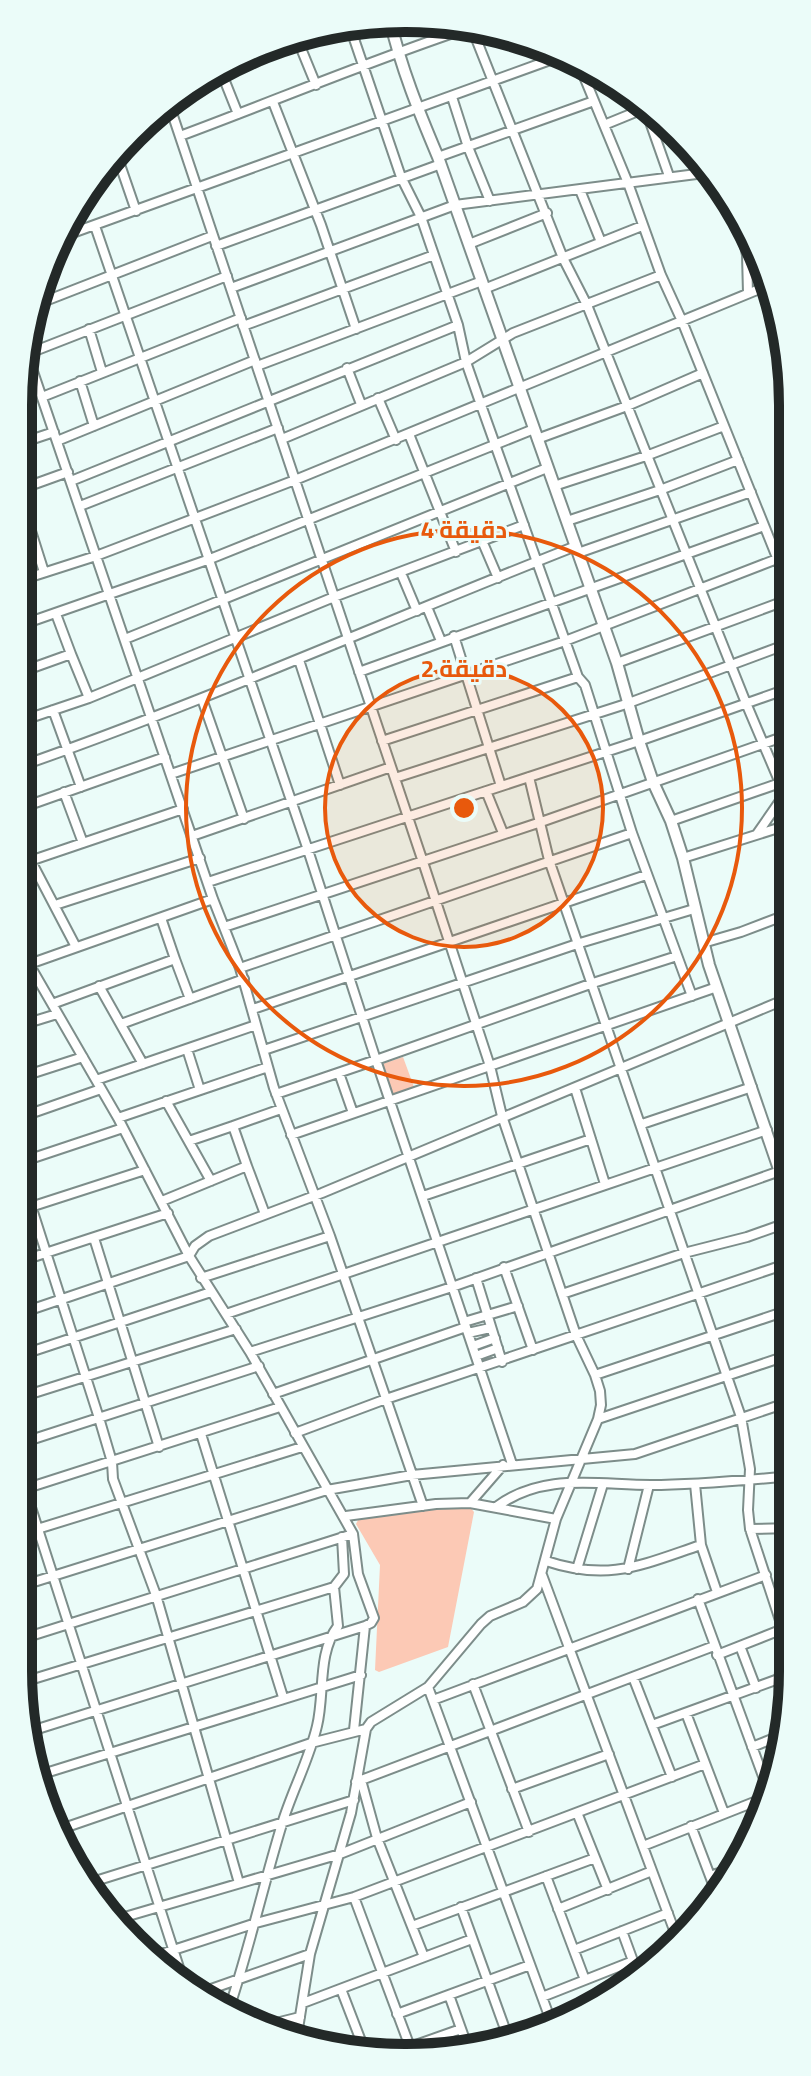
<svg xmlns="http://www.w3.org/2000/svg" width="811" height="2076" viewBox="0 0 811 2076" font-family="Georgia,Cairo,serif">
	<rect width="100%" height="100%" fill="#ebfcf9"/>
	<!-- green -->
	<path fill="#fcc9b5" d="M 403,1057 L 414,1087 L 393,1095 L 382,1064 Z
		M 470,1507 L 474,1512 L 448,1647 L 379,1672 L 375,1670 L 380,1565 L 356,1524 L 360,1516 Z"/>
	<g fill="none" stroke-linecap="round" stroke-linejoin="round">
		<defs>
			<path id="minor" d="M 350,27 L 401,177 L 421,217 L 458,325 L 466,362 L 481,405 L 578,677 L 585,685 L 632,833 L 692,996
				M 473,31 L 563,258 L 587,305 L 746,703 L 791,809
				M 298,41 L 316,85
				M 233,58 L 235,58
				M 578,62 L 628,183 L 661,275 L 682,321 L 790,590
				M 220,69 L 238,114
				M 452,97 L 468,147 L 490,201
				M 273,102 L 321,225 L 356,329
				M 643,102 L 669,176
				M 170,107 L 423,862 L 490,1066 L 502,1116 L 533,1208 L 576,1335 L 595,1375 L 600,1391 L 601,1405 L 598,1419 L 556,1519 L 537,1589 L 523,1602 L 490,1616 L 481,1624 L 428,1687 L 371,1722 L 366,1729 L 351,1813 L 310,1954 L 297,2035
				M 604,125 L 648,107
				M 180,136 C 274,101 367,62 462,30
				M 115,150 L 136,211
				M 438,157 L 594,101
				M 105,166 L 118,161
				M 580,190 L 601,242
				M 737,209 L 747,255 L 748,293
				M 95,226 L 308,850 L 376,1060 L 593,983 L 677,956
				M 64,236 L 564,55
				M 469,244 L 547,213
				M 216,246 L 441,164
				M 231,288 L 455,205 L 712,172
				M 484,289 L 642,226
				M 35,305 L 212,236
				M 243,326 L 434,255
				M 89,329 L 102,372
				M 27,354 L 213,899 L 240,968 L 274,1088 L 330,1236 L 423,1506
				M 27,354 L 227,276
				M 257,366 L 482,281
				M 347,368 L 361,404
				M 80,381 L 94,426
				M 19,396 L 39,390
				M 42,397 L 241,318
				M 378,398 L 396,440
				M 409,434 L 456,552
				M 282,439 L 466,362 L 513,333 L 661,275
				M 537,439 L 627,406 L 703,373
				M 57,441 L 255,360
				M 18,444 L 54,432
				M 71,481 L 458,325
				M 554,486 L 646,456 L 724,426
				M 80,506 L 278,428
				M 567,521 L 660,490 L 738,460
				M 31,531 L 44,572
				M 18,535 L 31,531 L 18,490 L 68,472
				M 483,543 L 498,578
				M 578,553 L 751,492
				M 401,573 L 417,611
				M 18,581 L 96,556 L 295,480 L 769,285
				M 427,607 L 441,641
				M 56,614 L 71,654
				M 18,626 L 210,559 L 534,429
				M 454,636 L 501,786
				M 125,639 L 547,468
				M 299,660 L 340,785
				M 617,663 L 790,599
				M 359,672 L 764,526
				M 18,673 L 71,654 L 89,698
				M 202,699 L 244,819
				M 53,710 L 81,787
				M 18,722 L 89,698 L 334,597 L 524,525
				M 382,741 L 578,677
				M 18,767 C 207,701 390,619 576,546
				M 171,774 L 565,641 L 790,554
				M 529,777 L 549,860 L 741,1417 L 750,1469 L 748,1510 L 750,1529 L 793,1660
				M 395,778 L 626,704 L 790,643
				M 486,791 L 503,833
				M 64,792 L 83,843
				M 18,809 L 165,757
				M 671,821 L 780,783
				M 757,834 L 791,785
				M 192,836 L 391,767
				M 683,858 L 791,824
				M 31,861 L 76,947
				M 18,865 L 183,809
				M 208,882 L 639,741 L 790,688
				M 55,905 L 200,858
				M 224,927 L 541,822 L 791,734
				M 703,943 L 741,932 L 791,913
				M 18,945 L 118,1118 L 189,1256 L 250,1352 L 353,1534 L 18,1640
				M 175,959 L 190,999
				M 18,968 L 213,899
				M 240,968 L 632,833
				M 99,986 L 143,1064
				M 52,1004 L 175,959 L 161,918
				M 253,1009 L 646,875
				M 121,1024 L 244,979
				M 18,1026 L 57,1014
				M 187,1049 L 200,1090
				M 264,1050 L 580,943 L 694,909
				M 339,1073 L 353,1113
				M 18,1078 L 83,1057
				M 96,1080 L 256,1025
				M 575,1088 L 605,1184
				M 276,1094 L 376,1060 L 512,1464
				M 166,1101 L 211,1181
				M 18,1118 L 101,1089
				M 118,1118 L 268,1067
				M 642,1124 L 752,1087
				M 291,1135 L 717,987
				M 189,1141 L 233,1126
				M 18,1163 L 123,1128
				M 18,1165 L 99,1418 L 112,1462 L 113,1479 L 156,1595 L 239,1883
				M 247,1166 L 233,1126 L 281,1109
				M 423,1196 L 591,1139
				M 162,1201 L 247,1166 L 265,1214
				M 18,1211 L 145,1170
				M 94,1238 L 159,1447
				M 18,1262 L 168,1213
				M 504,1267 L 533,1350
				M 201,1278 L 330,1236
				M 476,1278 L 502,1362
				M 562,1294 L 684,1253 L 747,1237 L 792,1221
				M 18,1314 L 189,1256 L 195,1246 L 209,1236 L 322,1193 L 791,997
				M 226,1314 L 767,1130
				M 464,1322 L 518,1306
				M 468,1333 L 490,1328
				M 473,1346 L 495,1338
				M 250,1352 L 452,1287 L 780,1171
				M 18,1356 L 211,1292
				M 476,1356 L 498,1348
				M 595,1375 L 792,1309
				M 273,1394 L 466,1327
				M 18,1398 L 236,1329
				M 598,1419 L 792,1354
				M 295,1433 L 386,1399 L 792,1262
				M 201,1434 L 283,1697
				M 18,1444 L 259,1366
				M 18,1467 L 184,1983
				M 695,1484 L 701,1545 L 717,1592
				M 18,1491 L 280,1407
				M 470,1503 L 503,1465
				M 496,1507 C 543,1472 597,1485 651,1485 C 698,1485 745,1480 793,1476
				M 346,1516 L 436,1504 L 470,1503 L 556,1519
				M 750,1529 L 793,1528
				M 353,1534 L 358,1574 L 374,1618 L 371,1623 L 365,1626 L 354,1730
				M 18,1535 L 302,1447
				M 546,1561 C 609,1582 641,1565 701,1545
				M 577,1569 L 603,1484
				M 628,1569 L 649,1485
				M 542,1575 L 677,1938
				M 18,1587 L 327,1490 L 412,1475 L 635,1454 L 792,1401
				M 698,1599 L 771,1798
				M 740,1646 L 756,1688
				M 717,1655 L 793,1625
				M 633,1677 L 672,1777
				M 20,1683 L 334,1587 L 344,1574 L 342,1537
				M 473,1684 L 529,1832
				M 428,1687 L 552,2024
				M 433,1700 L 766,1575
				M 686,1713 L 724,1813
				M 652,1725 L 792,1674
				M 28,1732 L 365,1626
				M 752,1747 L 782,1735
				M 36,1776 L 361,1675
				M 361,1780 L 377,1838 L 424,1957
				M 356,1782 L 714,1646
				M 512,1789 L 609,1754
				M 578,1815 L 608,1890
				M 691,1826 L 718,1897
				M 58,1830 L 311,1743 L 366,1729
				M 643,1846 L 772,1795
				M 546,1876 L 585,1980
				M 710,1876 L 734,1868
				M 89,1883 L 354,1800
				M 354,1897 L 410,2047
				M 461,1907 L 509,2040
				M 558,1909 L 652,1871
				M 111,1921 L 340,1854 L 471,1802
				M 412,1926 L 595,1858
				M 574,1950 L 668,1913
				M 152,1957 L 256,1923 L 354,1897 L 705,1764
				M 633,1961 L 637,1973
				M 341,1989 L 366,2054
				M 197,1994 L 310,1954
				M 449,1995 L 469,2051
				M 542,1997 L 633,1961 L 622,1931
				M 303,2003 L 472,1939
				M 228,2012 C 249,1950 263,1886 282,1824 C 292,1791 309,1760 317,1726 C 325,1694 317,1653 338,1626 L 334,1587
				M 397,2014 L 530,1965
				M 268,2025 L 300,2017
				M 393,2053 L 461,2029"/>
			<path id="major" d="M 390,20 C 401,68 419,112 438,157 L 617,663 L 639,741 L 653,782 L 671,821 L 683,858 L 709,965 L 792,1207"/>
		</defs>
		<!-- minor casing -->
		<use href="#minor" stroke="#7d8d8a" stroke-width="12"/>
		<!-- major casing -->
		<use href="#major" stroke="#7d8d8a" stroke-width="14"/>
		<!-- minor -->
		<use href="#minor" stroke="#fff" stroke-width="8"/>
		<!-- major -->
		<use href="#major" stroke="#fff" stroke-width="10"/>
	</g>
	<!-- distance rings -->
	<circle cx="464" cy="808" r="139" fill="#e8590c" fill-opacity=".12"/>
	<g fill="none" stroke="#e8590c" stroke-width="4">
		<circle cx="464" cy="808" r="139"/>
		<circle cx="464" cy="808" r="278"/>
	</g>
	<!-- crop -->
	<path d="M0 0H811V2076H0ZM405 32H406A373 373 0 0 1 779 405V1671A373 373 0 0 1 406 2044H405A373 373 0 0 1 32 1671V405A373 373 0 0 1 405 32Z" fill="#ebfcf9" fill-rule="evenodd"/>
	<path fill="none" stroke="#232928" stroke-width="10" d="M405 32H406A373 373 0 0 1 779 405V1671A373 373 0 0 1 406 2044H405A373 373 0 0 1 32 1671V405A373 373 0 0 1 405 32Z"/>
	<circle cx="464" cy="808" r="12" fill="#e8590c" stroke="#ebfcf9" stroke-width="4"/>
	<g font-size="24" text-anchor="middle" font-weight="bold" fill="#e8590c" stroke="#ebfcf9" stroke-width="6" stroke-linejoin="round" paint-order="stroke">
		<text x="464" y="538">4 دقيقة</text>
		<text x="464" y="677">2 دقيقة</text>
	</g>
</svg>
